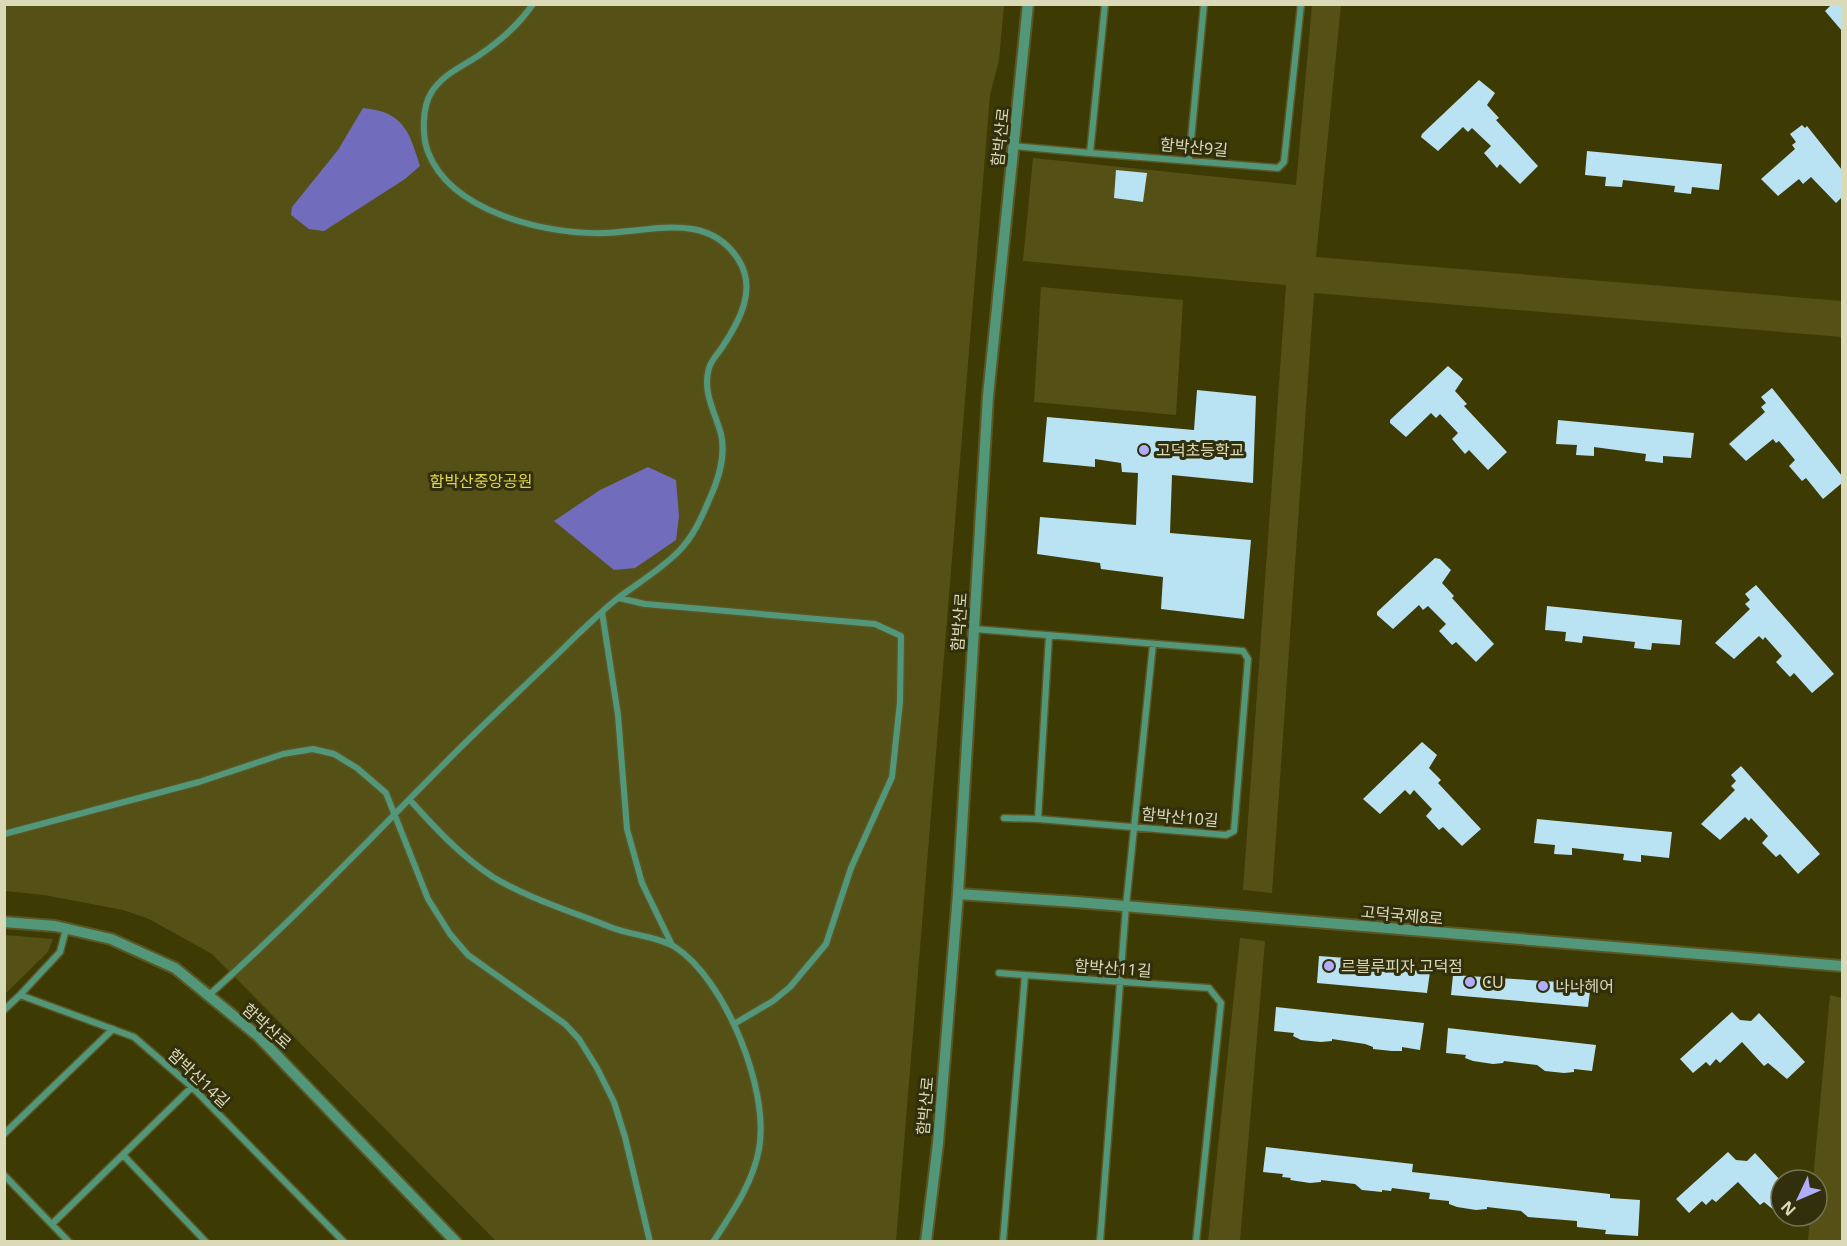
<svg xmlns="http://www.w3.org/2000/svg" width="1847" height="1246" viewBox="0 0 1847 1246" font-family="'Noto Sans','Noto Sans KR',sans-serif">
	<rect width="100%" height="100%" fill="#3d3a04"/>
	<!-- green -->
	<path fill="#555116" d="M 4,5 L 1004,5 L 999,60 L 990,95 L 896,1241 L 496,1241 L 212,954 L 149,919 L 123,910 L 44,895 L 5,891 Z
		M 1312,5 L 1341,5 L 1316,257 L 1842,301 L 1842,337 L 1314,293 L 1272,893 L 1243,890 L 1286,285 L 1023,261 L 1033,158 L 1296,185 Z
		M 1041,287 L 1183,300 L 1176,415 L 1034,402 Z
		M 5,935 L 53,939 L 48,952 L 5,994 Z
		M 1240,938 L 1265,941 L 1240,1241 L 1208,1241 Z
		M 1830,995 L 1842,998 L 1842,1241 L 1808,1241 L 1810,1216 L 1817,1216 L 1817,1180 L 1813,1180 Z"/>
	<!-- water -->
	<path fill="#726cbd" d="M 363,108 C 404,112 409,131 420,166 L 405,179 L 324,231 L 309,229 L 291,215 L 292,207 L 338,150 Z
		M 648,467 L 676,480 L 679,516 L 676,540 L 635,568 L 614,570 L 554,521 L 600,490 Z"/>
	<!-- building -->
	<path fill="#b9e2f3" d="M 1832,4 L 1842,4 L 1842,31 L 1825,11 Z
		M 1479,80 L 1495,93 L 1487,105 L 1499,118 L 1496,120 L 1538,166 L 1520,184 L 1500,164 L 1497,168 L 1484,153 L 1491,146 L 1472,128 L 1468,132 L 1463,127 L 1438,151 L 1421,137 L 1422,134 Z
		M 1802,125 L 1805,128 L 1807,126 L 1842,170 L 1842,197 L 1836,203 L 1811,177 L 1803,184 L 1799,179 L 1778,196 L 1761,179 L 1795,149 L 1792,145 L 1796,142 L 1790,134 Z
		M 1587,151 L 1722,164 L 1719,190 L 1692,187 L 1691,194 L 1674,192 L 1675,186 L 1623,180 L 1622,187 L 1605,186 L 1606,177 L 1585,175 Z
		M 1116,170 L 1147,173 L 1143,202 L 1114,198 Z
		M 1448,366 L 1463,379 L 1455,391 L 1467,404 L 1464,406 L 1507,452 L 1488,470 L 1469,450 L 1465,454 L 1452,439 L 1458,433 L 1440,414 L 1436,418 L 1431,413 L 1406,437 L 1390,423 L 1390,420 Z
		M 1772,388 L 1842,476 L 1842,483 L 1823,499 L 1806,478 L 1802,481 L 1789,466 L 1795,460 L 1779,441 L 1776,443 L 1773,439 L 1746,461 L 1729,444 L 1765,412 L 1761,407 L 1766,403 L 1761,397 Z
		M 1197,390 L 1256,396 L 1253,483 L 1172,475 L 1170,533 L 1251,540 L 1244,619 L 1161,609 L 1163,577 L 1101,569 L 1100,563 L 1037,554 L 1040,517 L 1136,525 L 1138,473 L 1122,472 L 1121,463 L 1095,459 L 1095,467 L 1043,462 L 1047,417 L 1194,430 Z
		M 1558,420 L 1694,433 L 1691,458 L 1663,456 L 1663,463 L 1645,461 L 1646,454 L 1594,447 L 1594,456 L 1576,455 L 1577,445 L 1556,444 Z
		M 1435,558 L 1440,559 L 1451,570 L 1442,583 L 1454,596 L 1452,598 L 1494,644 L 1476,662 L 1456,642 L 1452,645 L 1439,631 L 1446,624 L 1428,606 L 1423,610 L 1419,605 L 1393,629 L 1377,615 L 1377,612 Z
		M 1756,585 L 1834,674 L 1812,693 L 1794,673 L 1790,677 L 1776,662 L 1782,656 L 1765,637 L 1763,640 L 1759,636 L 1734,659 L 1715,643 L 1750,609 L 1745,604 L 1750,600 L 1745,594 Z
		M 1547,606 L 1682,620 L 1680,645 L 1652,643 L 1651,650 L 1634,648 L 1635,642 L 1583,636 L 1582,643 L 1565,641 L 1566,632 L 1545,630 Z
		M 1422,742 L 1437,755 L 1429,768 L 1441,780 L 1438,783 L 1481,829 L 1462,846 L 1443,827 L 1439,830 L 1426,816 L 1432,809 L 1414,790 L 1410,795 L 1405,790 L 1380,814 L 1363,799 Z
		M 1741,766 L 1820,854 L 1798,874 L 1780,854 L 1776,857 L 1762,843 L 1768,836 L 1751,818 L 1749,821 L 1745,817 L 1720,840 L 1701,824 L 1735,790 L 1731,786 L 1736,781 L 1731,775 Z
		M 1537,819 L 1672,832 L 1669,858 L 1641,855 L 1641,862 L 1623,860 L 1624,854 L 1572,848 L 1572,855 L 1554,854 L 1555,845 L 1534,843 Z
		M 1319,956 L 1400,962 L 1399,969 L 1430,972 L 1427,993 L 1317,983 Z
		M 1453,975 L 1591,984 L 1588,1007 L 1451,995 Z
		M 1276,1007 L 1424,1023 L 1420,1050 L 1402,1047 L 1402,1051 L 1392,1051 L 1373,1049 L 1373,1047 L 1365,1044 L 1332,1039 L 1332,1041 L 1321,1042 L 1301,1040 L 1293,1036 L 1294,1033 L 1274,1031 Z
		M 1732,1012 L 1740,1020 L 1751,1021 L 1759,1013 L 1805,1062 L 1787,1079 L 1768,1063 L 1764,1066 L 1742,1042 L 1720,1063 L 1716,1059 L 1710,1066 L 1706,1062 L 1693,1073 L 1680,1059 Z
		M 1448,1028 L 1596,1045 L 1592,1071 L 1574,1069 L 1574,1072 L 1564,1073 L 1545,1071 L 1537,1065 L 1504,1061 L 1503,1063 L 1493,1064 L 1473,1061 L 1465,1058 L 1466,1055 L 1446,1053 Z
		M 1266,1147 L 1413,1164 L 1412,1172 L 1610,1194 L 1610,1198 L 1640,1200 L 1638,1236 L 1605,1234 L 1606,1230 L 1577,1227 L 1577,1221 L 1528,1217 L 1521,1211 L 1487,1207 L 1487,1209 L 1476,1210 L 1457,1207 L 1449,1204 L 1449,1201 L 1429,1199 L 1430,1193 L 1392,1188 L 1391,1191 L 1382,1190 L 1382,1192 L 1362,1190 L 1355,1184 L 1321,1180 L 1321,1182 L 1310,1183 L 1290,1180 L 1291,1178 L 1282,1177 L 1283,1174 L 1263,1172 Z
		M 1728,1152 L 1736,1160 L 1747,1161 L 1755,1153 L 1781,1181 L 1781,1216 L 1764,1202 L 1760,1205 L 1738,1182 L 1716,1202 L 1712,1199 L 1706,1205 L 1702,1201 L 1689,1213 L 1676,1199 Z"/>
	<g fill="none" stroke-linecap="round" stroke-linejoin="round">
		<defs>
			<path id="minor" d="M 1105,4 L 1090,153 L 1278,168 L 1284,162 L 1301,4
				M 1014,146 L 1090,153
				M 1189,161 L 1204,4
				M 619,598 L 645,604 L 875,624 L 901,636 L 900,702 L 892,777 L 851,868 L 826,944 L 790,987 L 773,1001 L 734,1024
				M 602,612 L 618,715 L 627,829 L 642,883 L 672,945
				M 974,629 L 1243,651 L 1248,659 L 1234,831 L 1226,835 L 1038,819 L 1049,636
				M 410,800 C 435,828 461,856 493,877 C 527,898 573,912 610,927 C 630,935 657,936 675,947 C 725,979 770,1090 759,1149 C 753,1183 732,1213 713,1242
				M 1004,818 L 1038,819
				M 4,834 L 199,782 L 283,754 L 313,749 L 334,754 L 357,768 L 386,793 L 428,899 L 450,934 L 468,955 L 565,1024 L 579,1039 L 597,1068 L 614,1102 L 625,1137 L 650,1242
				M 999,973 L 1025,975
				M 20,995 L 60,952 L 66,929
				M 209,995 C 290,923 365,844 442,766 C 486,721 533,679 578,634 C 591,622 604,609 618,598 C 638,583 660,570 678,552 C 693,537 701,519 709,500 C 718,481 726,455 721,434 C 715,412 702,392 709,368 C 711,361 716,356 721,349 C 739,322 758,289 738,259 C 707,211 651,232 605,233 C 546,235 451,212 428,152 C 422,136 422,108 431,93 C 442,75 461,67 478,56 C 500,41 518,26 533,4
				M 4,1010 L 20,995 L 134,1037 L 192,1087 L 344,1242
				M 4,1134 L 113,1029
				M 123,1155 L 206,1242
				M 4,1175 L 69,1242
				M 52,1224 L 192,1087
				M 1003,1242 L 1025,975 L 1209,988 L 1221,1003 L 1196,1242
				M 1100,1242 L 1126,906 L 1153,644"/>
			<path id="tertiary" d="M 958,894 L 1076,902 L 1842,966
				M 4,922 L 55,926 L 111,939 L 175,968 L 258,1036 L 456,1242
				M 926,1242 L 938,1143 L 958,894 L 988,396 L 1028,4"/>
		</defs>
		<!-- minor casing -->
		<use href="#minor" stroke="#595724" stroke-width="9"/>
		<!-- tertiary casing -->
		<use href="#tertiary" stroke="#595724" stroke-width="14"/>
		<!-- minor -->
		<use href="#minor" stroke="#53977b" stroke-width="6"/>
		<!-- tertiary -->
		<use href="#tertiary" stroke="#53977b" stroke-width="10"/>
	</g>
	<!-- markers -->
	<g fill="#b0aefa" stroke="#322f0d" stroke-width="2">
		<circle cx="1144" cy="450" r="6"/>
		<circle cx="1329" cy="966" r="6"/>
		<circle cx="1470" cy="982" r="6"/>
		<circle cx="1543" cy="986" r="6"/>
	</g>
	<g text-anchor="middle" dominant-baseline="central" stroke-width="6" stroke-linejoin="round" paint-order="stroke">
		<!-- street labels -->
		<g font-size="16" fill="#dad9b8" stroke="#322f0d">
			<text transform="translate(1000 137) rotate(-84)">함박산로</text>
			<text transform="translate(1194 147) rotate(5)">함박산9길</text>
			<text transform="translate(959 622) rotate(-86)">함박산로</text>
			<text transform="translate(1180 817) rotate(5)">함박산10길</text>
			<text transform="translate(1402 915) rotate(5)">고덕국제8로</text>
			<text transform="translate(1113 968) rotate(4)">함박산11길</text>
			<text transform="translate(267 1026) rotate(42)">함박산로</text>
			<text transform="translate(199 1078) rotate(43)">함박산14길</text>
			<text transform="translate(925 1106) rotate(-85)">함박산로</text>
		</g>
		<!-- poi labels -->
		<g font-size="16" fill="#dad9b8" stroke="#322f0d" text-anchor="start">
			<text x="1156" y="450">고덕초등학교</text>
			<text x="1341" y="966">르블루피자 고덕점</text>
			<text x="1482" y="982">CU</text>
			<text x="1555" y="986">나나헤어</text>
		</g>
		<!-- park labels -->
		<g font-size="16" fill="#dfd54f" stroke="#322f0d">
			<text x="481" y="481">함박산중앙공원</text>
		</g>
	</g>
	<!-- border -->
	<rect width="1847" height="1246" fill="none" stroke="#dad9b8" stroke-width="12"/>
	<!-- north arrow -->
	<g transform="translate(1799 1198) rotate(226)"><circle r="28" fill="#322f0d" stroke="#757351" stroke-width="1.5"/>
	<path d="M0-4.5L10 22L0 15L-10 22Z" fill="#b0aefa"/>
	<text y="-9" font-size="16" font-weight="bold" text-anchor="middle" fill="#dad9b8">N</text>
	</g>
</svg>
